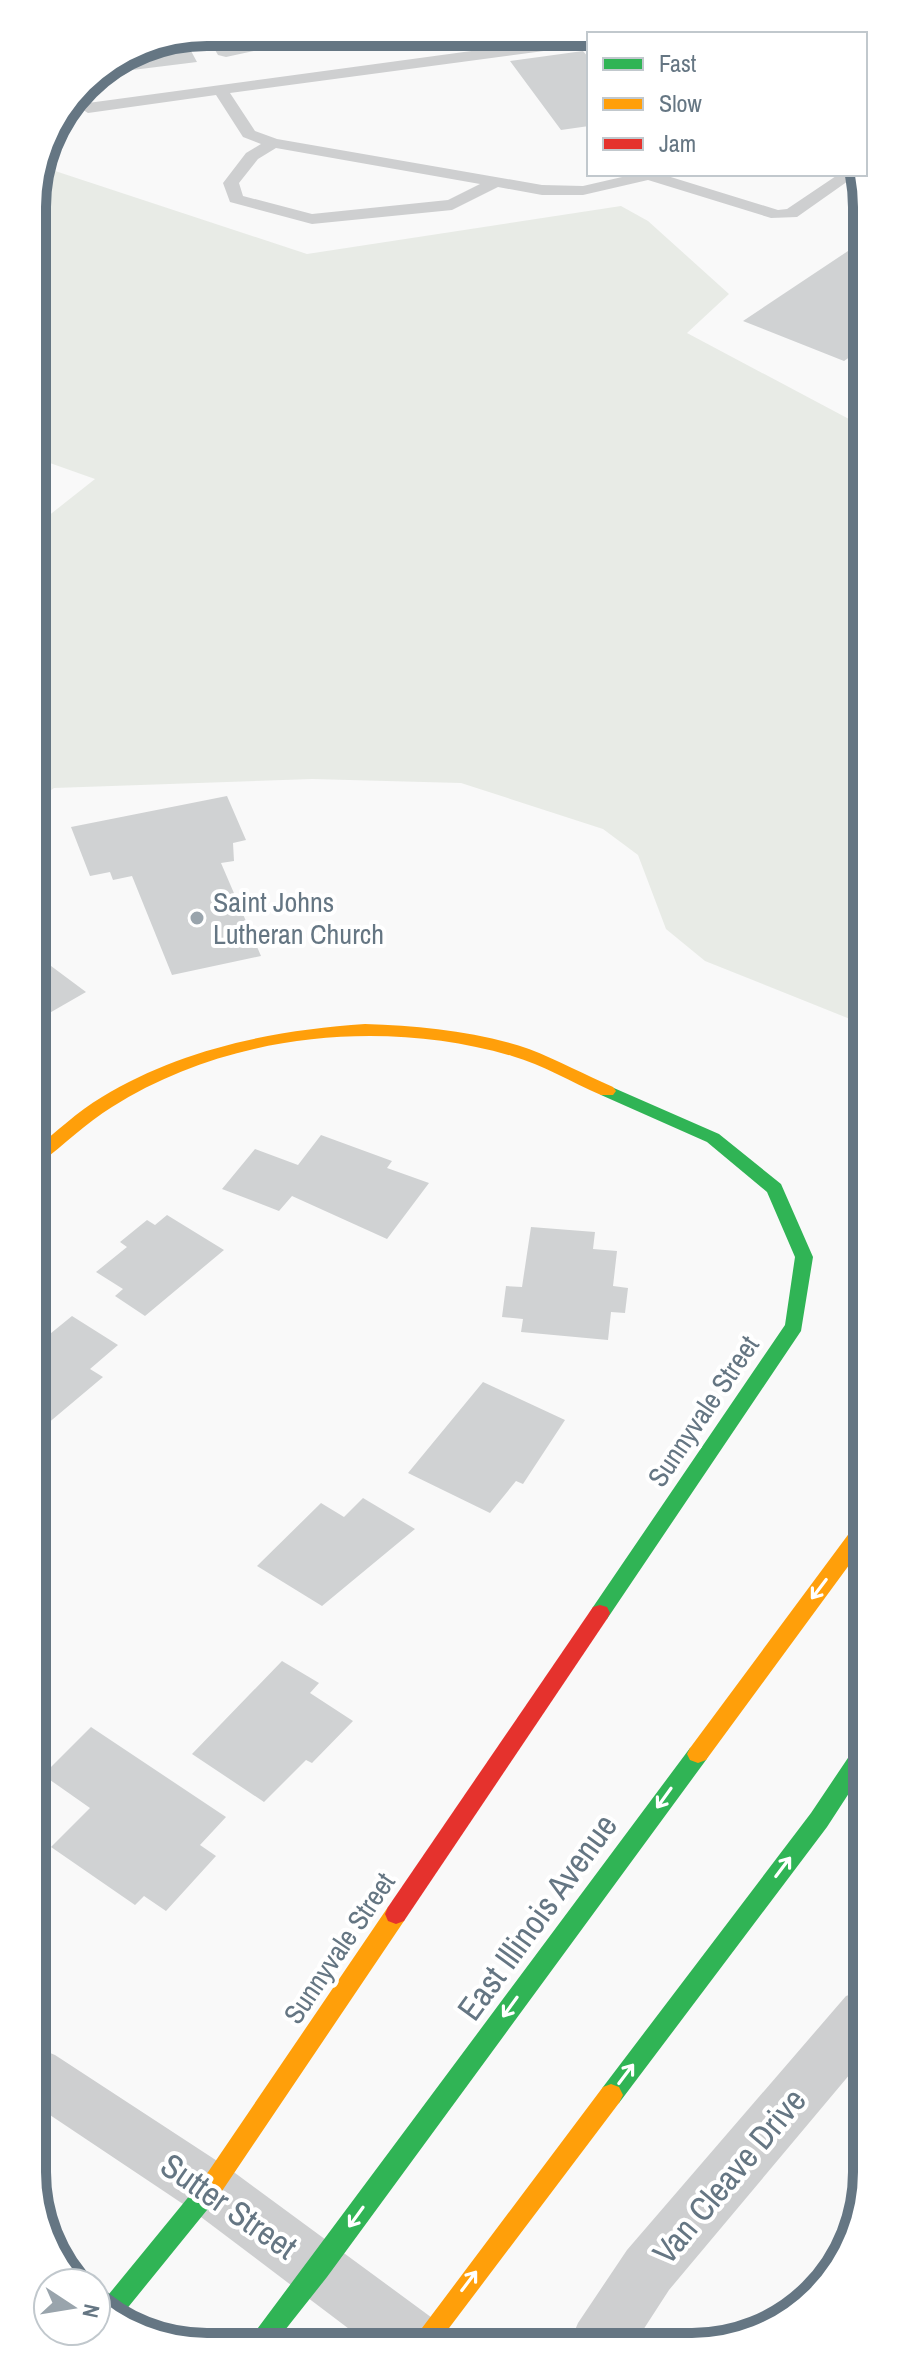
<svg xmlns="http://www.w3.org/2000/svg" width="899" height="2379" viewBox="0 0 899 2379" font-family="'Archivo Narrow',sans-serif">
	<rect width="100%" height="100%" fill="#f9f9f9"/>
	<!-- green -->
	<path fill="#e8ebe6" d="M 40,166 L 307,254 L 621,206 L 648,221 L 729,294 L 687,333 L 864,427 L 865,1025 L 705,961 L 666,929 L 638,855 L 603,829 L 461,783 L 312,779 L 54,788 L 33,803 L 33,528 L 95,479 L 33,457 L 32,195 Z"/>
	<!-- building -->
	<path fill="#d0d2d3" d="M 205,33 L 378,33 L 380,36 L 273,47 L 226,57 L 218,55 Z
		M 184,38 L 197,62 L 92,75 L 141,45 Z
		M 583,51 L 589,58 L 589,126 L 561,130 L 510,61 Z
		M 848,251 L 864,257 L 864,347 L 844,361 L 743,321 Z
		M 227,796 L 246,840 L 233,843 L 234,861 L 221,863 L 261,956 L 172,975 L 132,876 L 113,880 L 110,872 L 90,876 L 71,827 Z
		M 47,963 L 86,992 L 39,1019 L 46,1025 L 34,1032 L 34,971 Z
		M 321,1135 L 392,1161 L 387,1168 L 429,1183 L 387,1239 L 292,1196 L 279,1211 L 222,1189 L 255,1149 L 298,1165 Z
		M 167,1215 L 224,1250 L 145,1316 L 115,1296 L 123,1289 L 96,1272 L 127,1247 L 120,1242 L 147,1220 L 155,1225 Z
		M 531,1227 L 595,1232 L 593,1249 L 617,1251 L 613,1286 L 628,1288 L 625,1313 L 611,1312 L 608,1340 L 521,1332 L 523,1319 L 502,1317 L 506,1286 L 522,1287 Z
		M 72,1316 L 118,1345 L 90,1369 L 103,1377 L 34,1435 L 34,1347 Z
		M 483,1382 L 565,1420 L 523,1484 L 516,1481 L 490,1513 L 408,1473 Z
		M 363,1498 L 415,1529 L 322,1606 L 257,1566 L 321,1503 L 344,1517 Z
		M 282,1661 L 319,1683 L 310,1693 L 353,1721 L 312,1763 L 306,1760 L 264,1802 L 192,1754 Z
		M 91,1727 L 226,1817 L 200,1845 L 216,1856 L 166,1911 L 144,1896 L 135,1905 L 51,1847 L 90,1808 L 43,1775 Z"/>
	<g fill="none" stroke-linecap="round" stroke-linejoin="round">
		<!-- lane -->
		<path fill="#cecfd0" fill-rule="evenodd" d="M 589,35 L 589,45 L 230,93 L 255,131 L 277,139 L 542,185 L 583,186 L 635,174 L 661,174 L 778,210 L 787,209 L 839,174 L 858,174 L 797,217 L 771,218 L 648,180 L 583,195 L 542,195 L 498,187 L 452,210 L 312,224 L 230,202 L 223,183 L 246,153 L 261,144 L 243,137 L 216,95 L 88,113 L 80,108 L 88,103 ZM 276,148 L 480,184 L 448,200 L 312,214 L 243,196 L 239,183 L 258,159 Z"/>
		<!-- street -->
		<path fill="#cecfd0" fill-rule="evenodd" d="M 866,1989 L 866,2055 L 669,2290 L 634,2344 L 569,2344 L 578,2323 L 627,2250 L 846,1996 Z
			M 35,2047 L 55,2055 L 231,2170 L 439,2323 L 448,2344 L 369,2344 L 189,2208 L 35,2105 Z"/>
		<!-- fast -->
		<path fill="#30b455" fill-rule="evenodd" d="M 607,1085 L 719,1134 L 781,1184 L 813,1257 L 801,1331 L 607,1619 L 600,1621 L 593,1619 L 590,1613 L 593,1607 L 785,1325 L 795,1257 L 767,1192 L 707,1142 L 601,1095 L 598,1091 Z
			M 866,1740 L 866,1767 L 827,1827 L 619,2103 L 611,2106 L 603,2103 L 599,2095 L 603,2087 L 811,1813 L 858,1743 Z
			M 698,1745 L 706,1748 L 709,1754 L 706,1760 L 327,2277 L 274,2344 L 246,2344 L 690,1748 Z
			M 212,2175 L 220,2178 L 224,2186 L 220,2194 L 121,2316 L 100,2305 L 204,2178 Z"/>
		<!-- slow -->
		<path fill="#ff9f0a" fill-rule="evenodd" d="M 365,1024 C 420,1026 476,1031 529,1049 C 558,1060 585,1075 613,1087 L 616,1091 L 613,1095 L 601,1095 C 571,1082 543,1065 512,1056 C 382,1018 227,1034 112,1107 C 86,1123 64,1145 40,1163 L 34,1165 L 34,1150 C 56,1132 77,1112 102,1097 C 180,1049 274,1030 365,1024 Z
			M 866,1518 L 866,1542 L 706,1760 L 698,1763 L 690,1760 L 687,1754 L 690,1748 L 859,1520 Z
			M 396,1904 L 404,1907 L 407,1914 L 404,1921 L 220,2194 L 212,2197 L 204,2194 L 200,2186 L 204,2178 L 388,1907 Z
			M 611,2084 L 619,2087 L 623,2095 L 619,2103 L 437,2344 L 410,2344 L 603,2087 Z"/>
		<!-- jam -->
		<path fill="#e5322d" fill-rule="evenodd" d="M 600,1605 L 607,1607 L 610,1613 L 607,1619 L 404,1921 L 396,1924 L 388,1921 L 385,1914 L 388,1907 L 593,1607 Z"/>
	</g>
	<!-- one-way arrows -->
	<defs><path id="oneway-shaft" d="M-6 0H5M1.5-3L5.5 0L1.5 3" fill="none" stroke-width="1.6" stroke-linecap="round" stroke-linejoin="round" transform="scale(2)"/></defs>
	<g stroke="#fff">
		<use href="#oneway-shaft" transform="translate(819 1589) rotate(127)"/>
		<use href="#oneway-shaft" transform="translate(664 1798) rotate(126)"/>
		<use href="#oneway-shaft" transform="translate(783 1867) rotate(-53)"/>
		<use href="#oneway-shaft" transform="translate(510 2007) rotate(126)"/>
		<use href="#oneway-shaft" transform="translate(626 2074) rotate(-53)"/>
		<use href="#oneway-shaft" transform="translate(356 2217) rotate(126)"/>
		<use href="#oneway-shaft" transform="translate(469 2281) rotate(-53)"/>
	</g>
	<!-- markers -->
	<circle fill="#99a4ac" stroke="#fff" stroke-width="3" cx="197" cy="918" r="8"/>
	<g text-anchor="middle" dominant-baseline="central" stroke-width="8" stroke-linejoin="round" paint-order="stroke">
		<!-- poi labels -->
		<g font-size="28" fill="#657683" stroke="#fff" text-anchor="start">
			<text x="213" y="902">Saint Johns<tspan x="213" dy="32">Lutheran Church</tspan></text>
		</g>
		<!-- street labels -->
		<g font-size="28" fill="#657683" stroke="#fff">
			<text transform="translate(703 1411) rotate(-56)">Sunnyvale Street</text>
			<text transform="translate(339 1948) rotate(-56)">Sunnyvale Street</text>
		</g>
		<!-- near-street labels -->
		<g font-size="34" fill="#657683" stroke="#fff">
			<text transform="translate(537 1917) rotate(-54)">East Illinois Avenue</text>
			<text transform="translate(729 2176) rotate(-50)">Van Cleave Drive</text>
			<text transform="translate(229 2206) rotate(35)">Sutter Street</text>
		</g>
	</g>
	<!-- crop -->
	<path d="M0 0H899V2379H0ZM207 46H692A161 161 0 0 1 853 207V2172A161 161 0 0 1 692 2333H207A161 161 0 0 1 46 2172V207A161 161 0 0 1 207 46Z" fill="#fff" fill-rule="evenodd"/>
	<path fill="none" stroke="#657683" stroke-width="10" d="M207 46H692A161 161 0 0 1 853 207V2172A161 161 0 0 1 692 2333H207A161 161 0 0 1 46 2172V207A161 161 0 0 1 207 46Z"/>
	<!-- legend -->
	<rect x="587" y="32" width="280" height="144" fill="#ffffff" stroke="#c1c8cd" stroke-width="2"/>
	<rect x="603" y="58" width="40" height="12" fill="#30b455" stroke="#c1c8cd" stroke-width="2"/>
	<text x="659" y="72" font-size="24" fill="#657683">Fast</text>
	<rect x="603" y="98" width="40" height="12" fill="#ff9f0a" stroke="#c1c8cd" stroke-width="2"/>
	<text x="659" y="112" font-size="24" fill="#657683">Slow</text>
	<rect x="603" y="138" width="40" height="12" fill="#e5322d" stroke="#c1c8cd" stroke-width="2"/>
	<text x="659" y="152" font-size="24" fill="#657683">Jam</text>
	<!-- north arrow -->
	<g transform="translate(72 2307) rotate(102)"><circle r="38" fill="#ffffff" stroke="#c1c8cd" stroke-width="2"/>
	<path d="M0-6L14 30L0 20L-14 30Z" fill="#99a4ac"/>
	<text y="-12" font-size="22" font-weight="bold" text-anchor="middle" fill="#657683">N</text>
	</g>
</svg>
